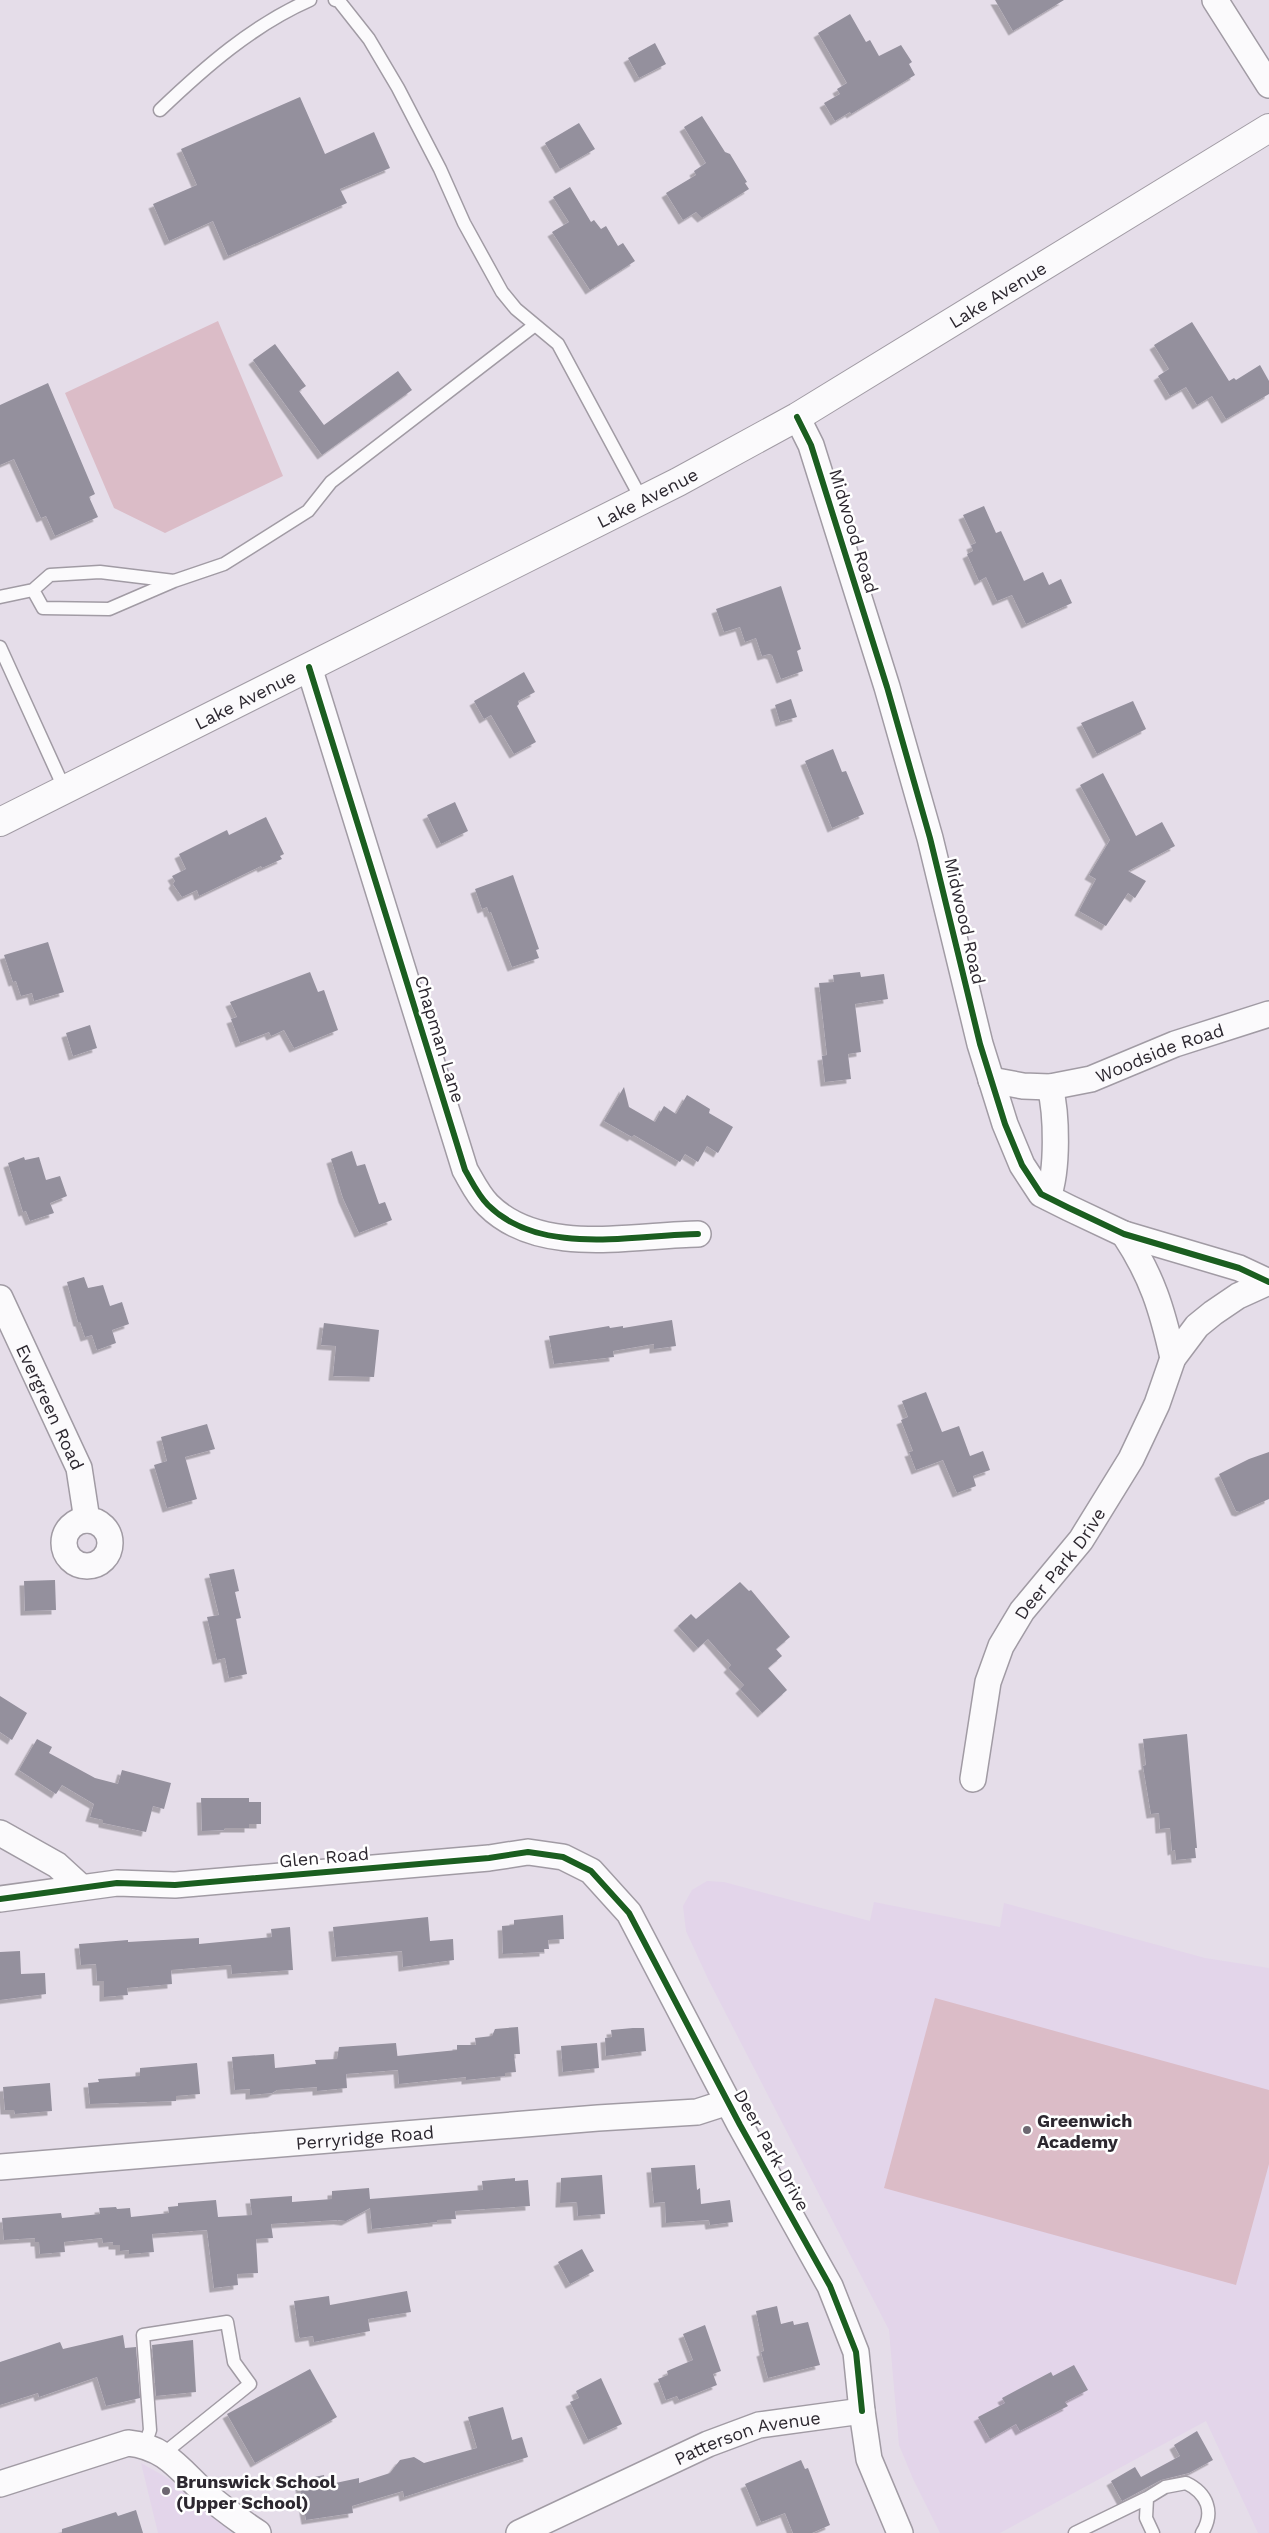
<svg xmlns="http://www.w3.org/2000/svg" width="1269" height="2533" viewBox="0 0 1269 2533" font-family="'Work Sans',sans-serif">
	<defs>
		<filter id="shadow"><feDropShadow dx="-4.5" dy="4.5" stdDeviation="0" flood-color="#0004"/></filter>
	</defs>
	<rect width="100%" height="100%" fill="#e5dde9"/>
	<!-- built -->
	<path fill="#e3d5ea" d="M 707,1881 L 724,1882 L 870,1921 L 874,1902 L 1000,1927 L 1004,1903 L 1205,1958 L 1269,1968 L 1269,2533 L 1258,2533 L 1206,2421 L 1000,2533 L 940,2533 L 913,2479 L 899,2445 L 889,2330 L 708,1979 L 686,1931 L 683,1906 L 692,1890 Z
		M 141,2463 L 171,2480 L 232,2533 L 158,2533 Z"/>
	<!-- green -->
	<path fill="#dbbcc7" d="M 218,321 L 283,476 L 165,533 L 114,508 L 65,393 Z
		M 935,1998 L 1269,2090 L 1269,2164 L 1236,2285 L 884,2188 Z"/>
	<!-- building -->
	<path fill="#94909d" filter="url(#shadow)" d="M 995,0 L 1064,0 L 1013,31 Z
		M 850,14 L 866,42 L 870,40 L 879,56 L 901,45 L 912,62 L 909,64 L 915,75 L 851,114 L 850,112 L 835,121 L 824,103 L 840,94 L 837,89 L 847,83 L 818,33 Z
		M 655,43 L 666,64 L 639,78 L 628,58 Z
		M 300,97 L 325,154 L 374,132 L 390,168 L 340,189 L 347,203 L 228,256 L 213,221 L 169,241 L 153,204 L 197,185 L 181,149 Z
		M 702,116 L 725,152 L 730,154 L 747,182 L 745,183 L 749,189 L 702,218 L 696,212 L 683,220 L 666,193 L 696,175 L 694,171 L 706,163 L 684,127 Z
		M 579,123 L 595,149 L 560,169 L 545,143 Z
		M 570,187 L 591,222 L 594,220 L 601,229 L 606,226 L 618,246 L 623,243 L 635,261 L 590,290 L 552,232 L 569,222 L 553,197 Z
		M 1192,322 L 1229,381 L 1234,378 L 1236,380 L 1260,365 L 1269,381 L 1269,394 L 1226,419 L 1212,396 L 1197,405 L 1186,387 L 1170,396 L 1158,376 L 1169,369 L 1154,345 Z
		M 275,344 L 306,386 L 299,391 L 324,425 L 398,371 L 412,390 L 322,455 L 253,360 Z
		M 48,383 L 95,494 L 89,497 L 98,517 L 55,536 L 46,516 L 41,518 L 14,459 L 0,465 L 0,405 Z
		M 984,506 L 996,533 L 1001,531 L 1024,581 L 1043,572 L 1049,585 L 1061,579 L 1072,603 L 1026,624 L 1012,595 L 997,601 L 986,577 L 979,581 L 967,554 L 973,551 L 971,545 L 976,543 L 963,515 Z
		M 781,586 L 801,649 L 797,651 L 803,671 L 781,679 L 772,655 L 769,654 L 762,656 L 756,638 L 745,642 L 740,627 L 724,632 L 716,609 Z
		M 524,672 L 535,692 L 518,701 L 519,704 L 517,706 L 536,742 L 514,754 L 491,715 L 484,719 L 474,701 Z
		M 791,699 L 797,717 L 780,722 L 775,705 Z
		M 1133,701 L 1146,729 L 1097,754 L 1081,723 Z
		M 833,749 L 842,772 L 846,771 L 864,814 L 832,828 L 805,761 Z
		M 1103,773 L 1136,836 L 1162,822 L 1175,846 L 1128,871 L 1146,881 L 1135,898 L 1128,893 L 1106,926 L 1079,911 L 1096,879 L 1089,875 L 1110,840 L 1080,785 Z
		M 455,802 L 468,831 L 441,844 L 427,815 Z
		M 266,817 L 284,854 L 280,856 L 282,859 L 262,868 L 261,866 L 199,896 L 197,890 L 182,897 L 173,884 L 175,881 L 172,876 L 186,869 L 179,854 L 227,830 L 229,835 Z
		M 513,875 L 539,949 L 536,950 L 539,958 L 512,967 L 491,912 L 489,913 L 487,907 L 482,909 L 475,889 Z
		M 48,942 L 64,992 L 34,1001 L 32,993 L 21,996 L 16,981 L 13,982 L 4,955 Z
		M 310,972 L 318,992 L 324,990 L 338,1030 L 294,1048 L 284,1030 L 271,1036 L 269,1032 L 240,1043 L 231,1019 L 237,1017 L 230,1002 Z
		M 860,972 L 861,977 L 884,974 L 888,999 L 855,1004 L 861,1052 L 848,1054 L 851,1079 L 825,1082 L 822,1056 L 827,1055 L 819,983 L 834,982 L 833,975 Z
		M 90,1025 L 97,1048 L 73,1056 L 66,1033 Z
		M 624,1087 L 629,1107 L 655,1122 L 664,1106 L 676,1114 L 687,1095 L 710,1109 L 709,1113 L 733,1127 L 718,1153 L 707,1146 L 698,1162 L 685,1154 L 680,1162 L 634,1135 L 632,1137 L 604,1121 Z
		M 352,1151 L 357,1166 L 365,1164 L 379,1204 L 385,1202 L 392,1220 L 359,1233 L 343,1198 L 331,1159 Z
		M 24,1157 L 25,1160 L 39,1157 L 46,1180 L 60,1176 L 67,1196 L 50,1203 L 54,1213 L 30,1221 L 26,1211 L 23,1212 L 8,1163 Z
		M 84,1277 L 88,1288 L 103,1285 L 110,1306 L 122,1302 L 129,1324 L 112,1330 L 116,1343 L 97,1350 L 92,1335 L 85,1337 L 80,1322 L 78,1322 L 67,1282 Z
		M 672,1320 L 676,1346 L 654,1349 L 654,1344 L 613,1351 L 614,1357 L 554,1364 L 549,1336 L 609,1326 L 610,1328 L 623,1326 L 623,1328 Z
		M 324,1323 L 379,1330 L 374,1377 L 333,1376 L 336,1346 L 321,1345 Z
		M 926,1392 L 942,1432 L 959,1426 L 970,1456 L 983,1451 L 990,1470 L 973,1476 L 976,1486 L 957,1493 L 943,1460 L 916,1470 L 909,1452 L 913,1451 L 901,1420 L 908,1417 L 902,1401 Z
		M 207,1424 L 215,1449 L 185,1457 L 197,1499 L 167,1508 L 154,1465 L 167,1461 L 161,1437 Z
		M 1269,1452 L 1269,1499 L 1240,1512 L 1236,1511 L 1219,1474 L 1249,1459 Z
		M 234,1569 L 239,1591 L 235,1592 L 241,1618 L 236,1619 L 247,1674 L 229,1678 L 225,1658 L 217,1660 L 207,1617 L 219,1615 L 209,1574 Z
		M 55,1580 L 56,1610 L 25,1611 L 24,1581 Z
		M 740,1582 L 749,1591 L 751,1590 L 790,1637 L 776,1649 L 782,1656 L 768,1668 L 787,1690 L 762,1713 L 740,1689 L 744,1685 L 728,1668 L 731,1665 L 708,1639 L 698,1648 L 678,1626 L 691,1614 L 696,1619 Z
		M 0,1696 L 27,1713 L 12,1740 L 0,1732 Z
		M 1187,1734 L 1197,1848 L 1195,1848 L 1196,1858 L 1176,1860 L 1175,1850 L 1172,1851 L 1170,1828 L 1160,1829 L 1159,1813 L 1151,1814 L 1143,1766 L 1146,1765 L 1143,1739 Z
		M 37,1739 L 52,1747 L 49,1753 L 95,1778 L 118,1784 L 122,1770 L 171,1783 L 164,1809 L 153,1806 L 146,1832 L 103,1823 L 103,1820 L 90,1817 L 94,1804 L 62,1785 L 56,1794 L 19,1770 Z
		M 201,1798 L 249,1798 L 249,1802 L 261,1802 L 261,1824 L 249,1824 L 249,1828 L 225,1828 L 224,1830 L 202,1831 Z
		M 563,1915 L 564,1939 L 548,1940 L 549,1949 L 544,1949 L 544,1952 L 503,1954 L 502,1926 L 514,1925 L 514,1920 Z
		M 428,1917 L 430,1941 L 453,1939 L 454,1960 L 403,1967 L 402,1951 L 336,1957 L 333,1927 Z
		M 290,1927 L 293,1970 L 232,1974 L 231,1965 L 171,1970 L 172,1984 L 127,1988 L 128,1995 L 104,1997 L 104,1981 L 97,1981 L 96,1964 L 81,1965 L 79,1944 L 128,1940 L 128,1942 L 199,1938 L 199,1944 L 272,1937 L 271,1929 Z
		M 20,1951 L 21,1974 L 45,1973 L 46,1994 L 0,2000 L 0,1952 Z
		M 518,2027 L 520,2054 L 514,2054 L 516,2072 L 505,2073 L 505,2076 L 466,2080 L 466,2077 L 399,2084 L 398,2070 L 346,2074 L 347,2088 L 317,2091 L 317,2087 L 277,2090 L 272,2093 L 250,2095 L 250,2089 L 235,2090 L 232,2057 L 274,2054 L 275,2068 L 316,2064 L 315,2060 L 337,2059 L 339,2047 L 396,2043 L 398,2061 L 397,2056 L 457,2050 L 457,2045 L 476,2045 L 475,2038 L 492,2036 L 495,2029 Z
		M 633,2028 L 644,2028 L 646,2051 L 606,2056 L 605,2038 L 612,2037 L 611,2030 Z
		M 597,2043 L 599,2068 L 563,2072 L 561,2046 Z
		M 197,2063 L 200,2094 L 176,2096 L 176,2101 L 90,2104 L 88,2083 L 99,2082 L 98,2079 L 140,2076 L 140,2068 Z
		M 50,2083 L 52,2111 L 15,2114 L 14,2110 L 5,2110 L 3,2087 Z
		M 695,2165 L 697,2190 L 700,2188 L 701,2204 L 730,2200 L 733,2222 L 710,2225 L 709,2220 L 666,2223 L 665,2202 L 654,2203 L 651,2168 Z
		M 602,2175 L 605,2214 L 578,2216 L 577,2202 L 560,2203 L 561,2178 Z
		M 515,2178 L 515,2181 L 528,2180 L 530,2206 L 455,2211 L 456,2219 L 437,2220 L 437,2222 L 372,2229 L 370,2208 L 346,2221 L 338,2220 L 271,2224 L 273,2238 L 256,2239 L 258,2273 L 237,2274 L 238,2285 L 214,2288 L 207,2230 L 152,2234 L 154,2252 L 129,2254 L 129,2250 L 120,2251 L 120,2245 L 113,2245 L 113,2242 L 103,2243 L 102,2238 L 64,2242 L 65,2252 L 40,2254 L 39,2242 L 35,2242 L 35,2238 L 4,2240 L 2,2218 L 61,2213 L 62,2218 L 100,2214 L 99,2208 L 116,2207 L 117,2209 L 130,2208 L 131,2217 L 169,2213 L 168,2207 L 178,2206 L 178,2203 L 216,2200 L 218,2217 L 252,2215 L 250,2199 L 292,2196 L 292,2202 L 332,2199 L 332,2191 L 369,2188 L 370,2199 L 483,2190 L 482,2181 Z
		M 582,2249 L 594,2271 L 570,2284 L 558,2262 Z
		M 407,2291 L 411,2312 L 368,2319 L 370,2331 L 314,2342 L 313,2336 L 300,2338 L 299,2336 L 294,2301 L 329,2296 L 330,2305 Z
		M 777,2306 L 781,2324 L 793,2321 L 794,2325 L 808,2322 L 820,2365 L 768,2378 L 761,2352 L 764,2351 L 756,2311 Z
		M 705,2325 L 721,2371 L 713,2374 L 717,2385 L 679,2400 L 677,2396 L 666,2400 L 658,2379 L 668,2375 L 667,2371 L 693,2360 L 683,2334 Z
		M 123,2335 L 125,2348 L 136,2347 L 140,2398 L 106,2406 L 97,2377 L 39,2397 L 38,2393 L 0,2405 L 0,2362 L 60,2342 L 63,2349 Z
		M 193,2340 L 196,2392 L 156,2396 L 152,2345 Z
		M 1074,2365 L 1088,2390 L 1065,2402 L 1068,2406 L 1020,2431 L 1016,2424 L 990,2439 L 978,2417 L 1005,2403 L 1002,2398 L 1051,2372 L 1053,2376 Z
		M 310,2369 L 337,2417 L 255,2463 L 227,2414 Z
		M 601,2378 L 622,2424 L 588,2440 L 570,2402 L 579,2398 L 576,2391 Z
		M 503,2407 L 512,2440 L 522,2437 L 528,2457 L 404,2497 L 403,2491 L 352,2506 L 353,2513 L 306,2520 L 299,2480 L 324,2475 L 326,2485 L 359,2478 L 359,2483 L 390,2473 L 400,2460 L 414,2457 L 424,2463 L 477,2448 L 468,2417 Z
		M 1197,2431 L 1213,2460 L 1189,2473 L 1161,2480 L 1122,2501 L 1111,2481 L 1135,2467 L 1141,2477 L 1180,2456 L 1174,2445 Z
		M 801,2460 L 805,2469 L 808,2468 L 830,2525 L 812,2533 L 793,2533 L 785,2513 L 761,2522 L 745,2484 Z
		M 136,2510 L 143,2533 L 62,2533 L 62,2529 L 116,2512 L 118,2516 Z"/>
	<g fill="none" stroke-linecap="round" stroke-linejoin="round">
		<defs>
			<path id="lane" d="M 335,0 L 339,1 L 369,39 L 398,88 L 440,169 L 464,223 L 502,292 L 516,309 L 558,344 L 642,500
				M 160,110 C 205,67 253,25 310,0
				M 33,590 L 43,608 L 109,609 L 174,581
				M 0,597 L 33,590 L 50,575 L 100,572 L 174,581 L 224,564 L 308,511 L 331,482 L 535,325
				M 0,647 L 65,790
				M 145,2445 L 150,2430 L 143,2335 L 227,2322 L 234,2362 L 250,2384 L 163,2454
				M 1075,2533 L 1147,2498
				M 1153,2533 L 1146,2518 L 1147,2498 L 1165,2487 L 1186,2483 C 1207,2493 1215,2512 1202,2533"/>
			<g id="street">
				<path d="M 1215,0 L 1269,85"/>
				<path d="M 797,417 L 811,445 L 887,687 L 930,838 L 980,1044 L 1005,1124 L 1022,1165 L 1041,1194 L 1069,1208 L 1124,1234 L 1239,1268 L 1269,1282"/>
				<path d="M 309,667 L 465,1170 C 472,1182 478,1195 488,1205 C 540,1257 633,1235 698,1234"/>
				<path id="s1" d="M 991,1080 L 1023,1086 L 1050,1087 L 1091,1079 L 1175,1044 L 1269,1014"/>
				<path d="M 1048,1197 C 1058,1170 1057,1114 1050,1087"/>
				<path d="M 1124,1234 C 1152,1276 1162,1309 1173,1358"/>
				<path id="s2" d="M 0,1298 L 79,1468 L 87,1520"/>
				<circle cx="87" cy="1543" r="23"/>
				<path id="s3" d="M 973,1779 L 988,1682 L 1001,1646 L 1022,1611 L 1081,1540 L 1131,1459 L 1157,1404 L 1173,1358 L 1197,1326 L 1213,1313 L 1238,1296 L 1269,1282"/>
				<path d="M 0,1833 L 57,1865 L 81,1887"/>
				<path d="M 0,1899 L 117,1883 L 175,1885 L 489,1858 L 528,1852 L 563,1857 L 591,1871 L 629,1913 L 740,2125 L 830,2286 L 856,2352 L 862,2411"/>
				<path id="s4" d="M 0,2167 L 598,2118 L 697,2112 L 728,2102"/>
				<path d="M 0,2484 L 128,2443 C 166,2447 180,2470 206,2494 C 222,2508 240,2521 258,2533"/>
				<path id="s5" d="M 519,2533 L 708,2444 L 759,2425 L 862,2411 L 869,2459 L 900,2533"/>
			</g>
			<g id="secondary">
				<path id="s6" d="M 0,822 L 678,482 L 797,417 L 1269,128"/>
			</g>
		</defs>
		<!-- lane casing -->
		<use href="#lane" stroke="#a19ba4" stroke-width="15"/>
		<!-- street casing -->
		<use href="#street" stroke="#a19ba4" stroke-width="28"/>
		<!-- secondary casing -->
		<use href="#secondary" stroke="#a19ba4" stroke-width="30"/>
		<!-- lane -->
		<use href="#lane" stroke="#fbfafc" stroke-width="12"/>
		<!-- street -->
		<use href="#street" stroke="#fbfafc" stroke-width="25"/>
		<!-- secondary -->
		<use href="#secondary" stroke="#fbfafc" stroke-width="28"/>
		<defs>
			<path id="cycleway" d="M 797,417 L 811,445 L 887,687 L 930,838 L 980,1044 L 1005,1124 L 1022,1165 L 1041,1194 L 1069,1208 L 1124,1234 L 1239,1268 L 1269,1282
				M 309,667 L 465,1170 C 472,1182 478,1195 488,1205 C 540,1257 633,1235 698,1234
				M 0,1899 L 117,1883 L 175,1885 L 489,1858 L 528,1852 L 563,1857 L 591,1871 L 629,1913 L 740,2125 L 830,2286 L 856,2352 L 862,2411"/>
		</defs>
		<!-- cycleway casing -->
		<use href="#cycleway" stroke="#fff" stroke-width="9"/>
		<!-- cycleway -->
		<use href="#cycleway" stroke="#1b5e20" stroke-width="6"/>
	</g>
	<!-- markers -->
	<g fill="#6d6771" stroke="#fff" stroke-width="2">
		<circle cx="1027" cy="2130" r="5"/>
		<circle cx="166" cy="2491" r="5"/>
	</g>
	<g text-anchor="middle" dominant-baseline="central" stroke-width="5" stroke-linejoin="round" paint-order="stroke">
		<!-- street labels -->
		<g font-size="18" fill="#2d2830" stroke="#fff">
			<text stroke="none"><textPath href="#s6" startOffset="1129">Lake Avenue</textPath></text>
			<text stroke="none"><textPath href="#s6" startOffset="724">Lake Avenue</textPath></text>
			<text transform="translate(854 531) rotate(73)">Midwood Road</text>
			<text stroke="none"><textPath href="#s6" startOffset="274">Lake Avenue</textPath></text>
			<text transform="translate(965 921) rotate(77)">Midwood Road</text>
			<text transform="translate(440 1039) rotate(73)">Chapman Lane</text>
			<text stroke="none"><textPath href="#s1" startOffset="175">Woodside Road</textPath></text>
			<text stroke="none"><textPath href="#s2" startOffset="120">Evergreen Road</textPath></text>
			<text stroke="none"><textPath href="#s3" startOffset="238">Deer Park Drive</textPath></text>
			<text transform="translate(324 1857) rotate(-5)">Glen Road</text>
			<text stroke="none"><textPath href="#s4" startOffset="366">Perryridge Road</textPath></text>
			<text transform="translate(772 2150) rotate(61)">Deer Park Drive</text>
			<text stroke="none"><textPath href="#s5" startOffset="249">Patterson Avenue</textPath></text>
		</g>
		<!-- poi labels -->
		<g font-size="18" font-weight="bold" fill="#2d2830" stroke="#fff" text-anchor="start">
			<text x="1037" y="2120">Greenwich<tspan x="1037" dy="21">Academy</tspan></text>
			<text x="176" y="2481">Brunswick School<tspan x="176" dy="21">(Upper School)</tspan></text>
		</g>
	</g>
</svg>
